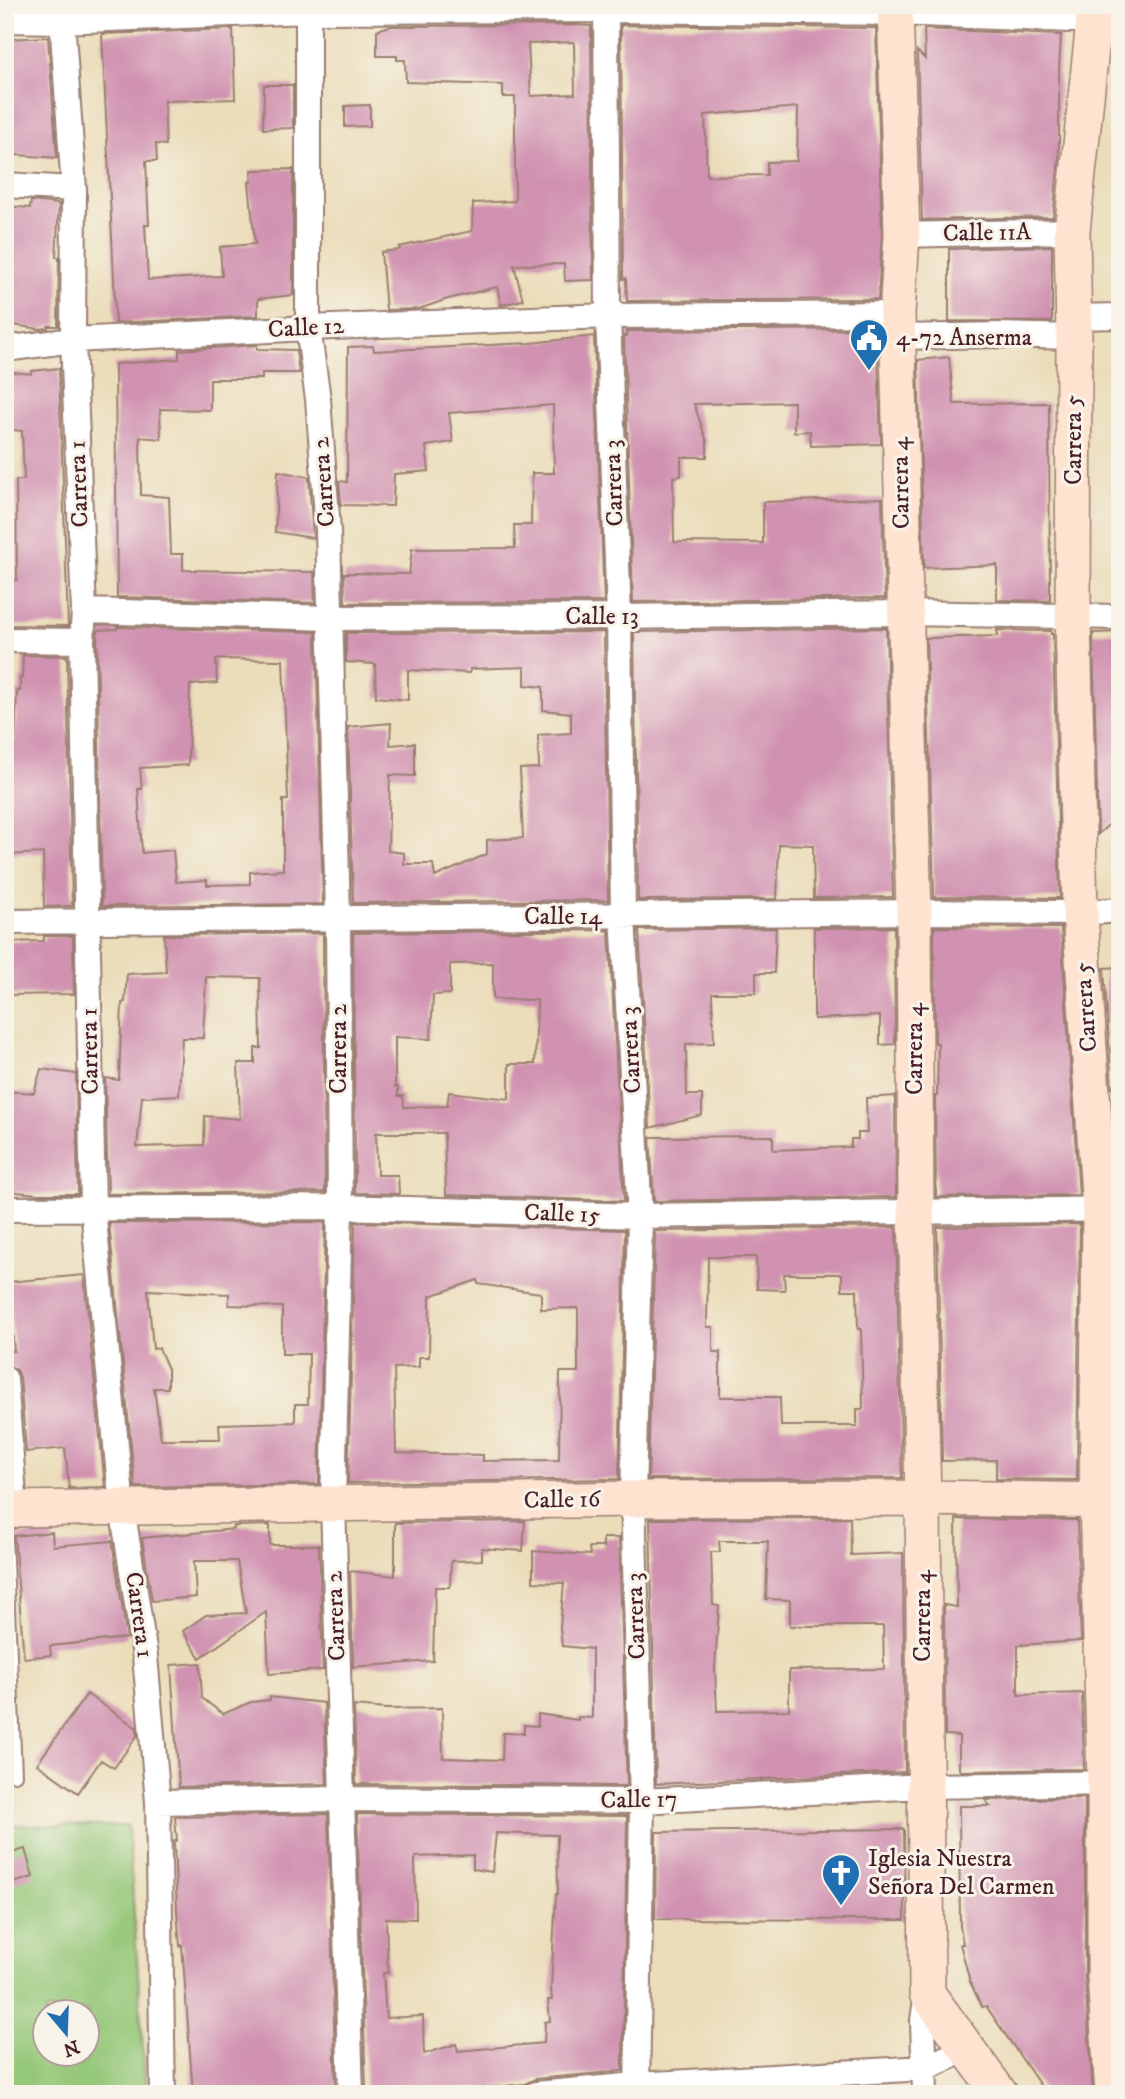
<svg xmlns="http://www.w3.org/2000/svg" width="1125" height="2099" viewBox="0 0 1125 2099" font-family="'IM FELL DW Pica',serif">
	<rect width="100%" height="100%" fill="#f7f3e8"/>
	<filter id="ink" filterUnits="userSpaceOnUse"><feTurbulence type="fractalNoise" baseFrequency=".0143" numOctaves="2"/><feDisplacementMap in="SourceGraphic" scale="14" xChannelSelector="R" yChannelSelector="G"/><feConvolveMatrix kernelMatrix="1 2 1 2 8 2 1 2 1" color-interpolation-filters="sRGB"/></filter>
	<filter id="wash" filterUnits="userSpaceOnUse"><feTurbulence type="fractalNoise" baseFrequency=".00686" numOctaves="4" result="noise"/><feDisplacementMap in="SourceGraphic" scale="28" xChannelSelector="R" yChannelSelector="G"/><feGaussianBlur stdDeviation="1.57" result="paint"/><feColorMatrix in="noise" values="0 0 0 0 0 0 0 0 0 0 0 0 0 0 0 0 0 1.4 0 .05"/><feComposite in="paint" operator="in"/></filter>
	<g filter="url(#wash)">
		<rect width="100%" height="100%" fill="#ebddba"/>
		<!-- green -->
		<path fill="#94c778" stroke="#6f7352" stroke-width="2" fill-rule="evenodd" d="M 5,1825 L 128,1826 L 146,2094 L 5,2094 ZM 46,2011 L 88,2011 L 88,2054 L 46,2054 Z"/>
		<g id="blocks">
			<!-- building -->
			<path fill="#d092b0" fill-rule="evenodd" d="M 574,25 L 591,26 L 593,280 L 565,281 L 564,264 L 514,265 L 523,300 L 501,305 L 497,287 L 448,299 L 419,309 L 386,310 L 381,252 L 400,250 L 399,247 L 472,231 L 473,203 L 515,201 L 515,97 L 503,97 L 503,85 L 406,82 L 405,60 L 397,60 L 397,56 L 377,56 L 377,30 L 390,26 ZM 574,42 L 575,94 L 531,96 L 528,44 Z
				M 621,25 L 876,28 L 882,235 L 878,299 L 627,301 L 626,278 L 623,279 ZM 798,107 L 797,161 L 767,162 L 767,175 L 707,176 L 705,115 Z
				M 233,29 L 235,99 L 164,101 L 166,145 L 156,144 L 157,161 L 146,161 L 149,225 L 145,225 L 148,280 L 222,276 L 220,247 L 255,244 L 249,182 L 251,182 L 252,170 L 293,169 L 293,295 L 258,299 L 258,316 L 115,323 L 114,279 L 102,34 Z
				M 924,29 L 1061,35 L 1059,70 L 1059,158 L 1053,217 L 922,220 L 917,51 L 925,59 Z
				M 48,37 L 57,158 L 5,154 L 5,39 Z
				M 264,85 L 293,85 L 293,128 L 263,129 Z
				M 370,105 L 370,126 L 345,127 L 345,106 Z
				M 31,201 L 59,204 L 56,257 L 59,257 L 58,326 L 48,326 L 48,328 L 40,329 L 5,324 L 5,206 L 30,208 Z
				M 1052,246 L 1052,322 L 949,321 L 949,249 Z
				M 877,329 L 881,444 L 811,446 L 810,431 L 794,432 L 794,402 L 694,404 L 707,442 L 707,457 L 681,457 L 681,476 L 673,477 L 674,542 L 763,543 L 763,502 L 882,498 L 885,598 L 633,602 L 624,336 L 627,336 L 627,331 Z
				M 594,336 L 604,602 L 345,603 L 344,573 L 409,574 L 412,549 L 515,548 L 514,525 L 531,525 L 532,473 L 554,473 L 553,405 L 449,413 L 453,442 L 426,446 L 429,471 L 394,474 L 393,506 L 341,505 L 339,481 L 347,482 L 348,347 L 373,346 L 374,351 L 530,343 Z
				M 257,345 L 257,349 L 296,350 L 299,373 L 262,373 L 262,379 L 210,379 L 210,410 L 160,409 L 161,439 L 140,437 L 141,495 L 169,497 L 171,554 L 183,554 L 183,570 L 314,572 L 315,603 L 117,597 L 115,364 L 179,359 L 179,350 Z
				M 949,357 L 954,404 L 1049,403 L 1050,601 L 997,600 L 997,565 L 924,568 L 918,360 Z
				M 59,368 L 68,626 L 5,625 L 5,579 L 17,580 L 16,480 L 24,480 L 22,431 L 5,429 L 5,371 L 31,374 L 32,371 Z
				M 278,471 L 309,477 L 313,538 L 275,532 Z
				M 117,627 L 316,632 L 323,904 L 102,906 L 97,641 L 98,630 L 117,629 ZM 216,659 L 283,660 L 288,800 L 283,800 L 283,870 L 250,872 L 250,884 L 207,885 L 207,880 L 176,882 L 173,850 L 142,853 L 138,789 L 142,789 L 140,768 L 188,765 L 190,685 L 217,683 Z
				M 886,628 L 893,897 L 814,898 L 813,845 L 779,844 L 777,899 L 638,900 L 634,632 Z
				M 997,630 L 1051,631 L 1051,634 L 1053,634 L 1060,898 L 934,897 L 926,638 L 998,636 Z
				M 604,632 L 608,900 L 353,903 L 348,727 L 391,723 L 390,745 L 415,743 L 415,776 L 390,775 L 388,851 L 404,853 L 404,864 L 433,864 L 435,877 L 487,854 L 487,840 L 523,838 L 520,769 L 539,768 L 538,735 L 571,733 L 571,713 L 543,710 L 543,687 L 525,685 L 525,667 L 470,669 L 470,673 L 408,670 L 408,700 L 376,697 L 375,664 L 346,662 L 346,633 Z
				M 1120,632 L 1120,815 L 1098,834 L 1093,633 Z
				M 23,655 L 67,656 L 72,906 L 44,907 L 43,853 L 5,855 L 5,740 L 15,741 L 17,691 L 20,691 L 20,678 L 22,678 Z
				M 894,927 L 895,1044 L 880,1045 L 880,1016 L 814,1019 L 814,928 Z
				M 934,927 L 1061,928 L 1079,1195 L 936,1197 L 935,1096 L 937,1096 L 938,1043 L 935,1043 Z
				M 776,928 L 774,973 L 756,973 L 756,993 L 712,993 L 714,1043 L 686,1044 L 687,1095 L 702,1095 L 702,1115 L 650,1128 L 639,930 Z
				M 609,930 L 624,1201 L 446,1195 L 444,1133 L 376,1133 L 377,1175 L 398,1175 L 399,1194 L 355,1193 L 353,933 ZM 493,963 L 493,999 L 537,1000 L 535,1064 L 509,1064 L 509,1099 L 449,1092 L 447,1106 L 404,1107 L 403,1096 L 398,1096 L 398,1087 L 395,1087 L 395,1037 L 431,1039 L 433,995 L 450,994 L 450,964 Z
				M 323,933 L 325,1192 L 108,1194 L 105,1078 L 119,1080 L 122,1003 L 125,1002 L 127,974 L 166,972 L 164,935 ZM 206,977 L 260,978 L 261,1048 L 255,1048 L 255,1063 L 238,1063 L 240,1119 L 205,1116 L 204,1145 L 137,1147 L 142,1097 L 179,1095 L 182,1038 L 203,1038 Z
				M 44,936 L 73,936 L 74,994 L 5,995 L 5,942 L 44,941 Z
				M 1120,967 L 1120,1088 L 1112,1088 L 1104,968 Z
				M 41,1069 L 76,1074 L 78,1194 L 38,1194 L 5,1191 L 5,1091 L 34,1093 Z
				M 895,1096 L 896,1197 L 654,1201 L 650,1137 L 773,1136 L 773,1150 L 851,1147 L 851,1139 L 858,1139 L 858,1133 L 867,1133 L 866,1098 Z
				M 325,1222 L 319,1484 L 135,1487 L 109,1223 ZM 148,1290 L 229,1294 L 229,1305 L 282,1307 L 282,1354 L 309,1354 L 308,1404 L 295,1404 L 295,1422 L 219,1424 L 220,1439 L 161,1439 L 154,1388 L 168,1388 L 168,1369 L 159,1348 L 153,1349 Z
				M 355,1222 L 625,1230 L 619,1479 L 348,1483 ZM 478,1280 L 478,1284 L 541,1293 L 541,1309 L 578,1308 L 578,1372 L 560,1372 L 559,1460 L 483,1461 L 483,1455 L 396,1453 L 394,1368 L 419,1367 L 419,1357 L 429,1357 L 430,1296 Z
				M 1080,1224 L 1077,1480 L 996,1479 L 996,1460 L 942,1461 L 937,1227 Z
				M 896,1227 L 902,1478 L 648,1479 L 655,1231 ZM 708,1257 L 756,1257 L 757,1289 L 785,1290 L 784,1274 L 842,1274 L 842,1290 L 857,1290 L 858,1329 L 861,1329 L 863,1409 L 857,1409 L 857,1426 L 781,1426 L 780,1397 L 720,1397 L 720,1352 L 713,1352 L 713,1327 L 707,1327 Z
				M 1120,1247 L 1120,1481 L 1117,1481 Z
				M 84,1275 L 105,1487 L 69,1488 L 65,1448 L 26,1452 L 20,1377 L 17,1370 L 5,1364 L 5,1351 L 14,1351 L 8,1282 Z
				M 850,1518 L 851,1555 L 903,1553 L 905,1772 L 656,1784 L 650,1519 ZM 719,1541 L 768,1541 L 766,1599 L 790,1600 L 790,1626 L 883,1626 L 884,1669 L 789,1670 L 789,1710 L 717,1711 L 715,1669 L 719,1606 L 713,1605 L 711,1552 L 720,1552 Z
				M 956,1519 L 1077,1520 L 1081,1641 L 1018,1645 L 1018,1695 L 1082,1693 L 1084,1769 L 961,1771 L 959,1769 L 959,1736 L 945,1735 L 944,1605 L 957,1607 Z
				M 525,1521 L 523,1551 L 482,1548 L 482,1560 L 451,1561 L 450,1587 L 435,1587 L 433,1661 L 353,1667 L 350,1571 L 395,1576 L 395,1523 Z
				M 270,1525 L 270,1545 L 319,1545 L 323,1670 L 269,1674 L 266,1612 L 200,1658 L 183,1631 L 206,1615 L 246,1613 L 237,1561 L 194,1561 L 196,1597 L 152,1601 L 142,1538 L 234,1529 L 234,1526 Z
				M 52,1532 L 53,1546 L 112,1541 L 127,1638 L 50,1646 L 51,1655 L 24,1658 L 14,1536 Z
				M 603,1538 L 619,1538 L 627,1786 L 356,1784 L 354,1706 L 386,1709 L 442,1708 L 443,1758 L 502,1760 L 503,1733 L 524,1733 L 524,1725 L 538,1726 L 538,1714 L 578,1720 L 578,1717 L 592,1718 L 592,1649 L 562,1646 L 560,1627 L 564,1583 L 533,1582 L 533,1551 L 590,1555 L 589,1547 L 603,1547 Z
				M 200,1663 L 202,1698 L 223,1714 L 251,1702 L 270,1700 L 270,1697 L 324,1703 L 327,1784 L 179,1787 L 171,1665 Z
				M 87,1694 L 137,1728 L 137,1736 L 114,1768 L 101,1760 L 78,1793 L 37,1764 Z
				M 1085,1798 L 1085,1977 L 1093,2094 L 1046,2094 L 986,2006 L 982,2007 L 970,1982 L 960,1944 L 963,1944 L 960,1926 L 959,1806 L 990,1806 L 985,1800 Z
				M 328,1814 L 336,2094 L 193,2094 L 182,1945 L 180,1946 L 177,1911 L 174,1843 L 174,1841 L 177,1841 L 175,1817 Z
				M 357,1814 L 627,1816 L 623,2071 L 535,2079 L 525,2084 L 459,2090 L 447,2094 L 374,2094 L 374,2090 L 366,2091 ZM 496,1833 L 557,1835 L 558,1894 L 556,1894 L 551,1988 L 552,2000 L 548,2000 L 550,2021 L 545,2022 L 544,2043 L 458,2051 L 456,2044 L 424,2054 L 423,2016 L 386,2018 L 383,1973 L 388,1973 L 386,1918 L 416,1919 L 415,1857 L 473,1855 L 473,1869 L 492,1872 Z
				M 904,1829 L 905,1920 L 655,1919 L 656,1832 Z
				M 25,1849 L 33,1877 L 9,1884 L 5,1869 L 5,1855 Z"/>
		</g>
	</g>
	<g filter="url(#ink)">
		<use href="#blocks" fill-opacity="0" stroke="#9a7e72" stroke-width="2"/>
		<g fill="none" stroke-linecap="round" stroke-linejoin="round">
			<defs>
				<path id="lane" d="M 5,1537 L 15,1775"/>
				<path id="street" d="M 61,5 L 74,189 L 73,340 L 84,611 L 82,641 L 93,1209 L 122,1507 L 145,1656 L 158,1802 L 163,2094
					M 308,5 L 308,328 L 318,399 L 328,530 L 338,917 L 340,1207 L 333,1503 L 351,2094
					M 606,5 L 608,316 L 619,617 L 623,916 L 640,1216 L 633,1499 L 642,1801 L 637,2094
					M 5,20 L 60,21 L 308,11 L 606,10 L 895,13 L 1120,22
					M 5,185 L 74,189
					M 902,235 L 1072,231
					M 1074,317 L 1120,316
					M 899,337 L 1001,335 L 1074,337
					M 5,349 L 73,340 L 308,328 L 608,316 L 897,314
					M 84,611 L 330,618 L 619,617 L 904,613 L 1120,617
					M 5,640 L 82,641
					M 5,922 L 914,912 L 1080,913 L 1120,910
					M 5,1209 L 340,1207 L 640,1216 L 1120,1209
					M 5,1379 L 15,1509
					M 158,1802 L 341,1799 L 642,1801 L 924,1786 L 1119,1783
					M 536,2094 L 637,2085 L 925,2068 L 966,2049
					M 925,2094 L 923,2020 L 927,1993"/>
				<path id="secondary" d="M 895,5 L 902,235 L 897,314 L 914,912 L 916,1211 L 923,1498 L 927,1993 L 1000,2094
					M 1092,5 L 1094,21 L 1072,231 L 1074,337 L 1073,618 L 1080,913 L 1100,1211 L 1097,1501 L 1105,1782 L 1105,1977 L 1113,2094
					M 5,1513 L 15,1509 L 633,1499 L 923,1498 L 1120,1501"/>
			</defs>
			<!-- lane casing -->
			<use href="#lane" stroke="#9a7e72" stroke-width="16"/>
			<!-- street casing -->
			<use href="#street" stroke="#9a7e72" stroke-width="28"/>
			<!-- secondary casing -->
			<use href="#secondary" stroke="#9a7e72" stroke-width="38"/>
			<!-- lane -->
			<use href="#lane" stroke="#fff" stroke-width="12"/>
			<!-- street -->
			<use href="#street" stroke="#fff" stroke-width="24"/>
			<!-- secondary -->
			<use href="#secondary" stroke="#fee3d1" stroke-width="35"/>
		</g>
	</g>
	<!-- icons -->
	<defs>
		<symbol id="civic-pin" viewBox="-11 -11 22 30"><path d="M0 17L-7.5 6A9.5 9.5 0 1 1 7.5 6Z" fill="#1f6fb2" stroke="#f7f3e8"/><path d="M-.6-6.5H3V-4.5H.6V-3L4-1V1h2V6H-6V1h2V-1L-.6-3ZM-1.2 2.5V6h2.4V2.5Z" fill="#fff"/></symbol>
		<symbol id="church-pin" viewBox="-11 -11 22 30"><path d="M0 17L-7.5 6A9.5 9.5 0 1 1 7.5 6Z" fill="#1f6fb2" stroke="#f7f3e8"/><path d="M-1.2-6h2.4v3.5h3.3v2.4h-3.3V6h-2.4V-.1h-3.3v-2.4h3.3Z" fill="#fff"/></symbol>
	</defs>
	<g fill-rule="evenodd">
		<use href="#civic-pin" x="847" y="316" width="44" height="60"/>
		<use href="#church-pin" x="819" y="1851" width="44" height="60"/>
	</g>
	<g text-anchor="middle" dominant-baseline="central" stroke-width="6" stroke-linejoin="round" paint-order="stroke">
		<!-- street labels -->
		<g font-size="24" fill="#4a1f2b" stroke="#f7f3e8">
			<text transform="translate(987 233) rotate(-1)">Calle 11A</text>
			<text transform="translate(306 328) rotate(-3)">Calle 12</text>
			<text transform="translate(1074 440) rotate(-90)">Carrera 5</text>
			<text transform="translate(324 482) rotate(-94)">Carrera 2</text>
			<text transform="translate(614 483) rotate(-92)">Carrera 3</text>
			<text transform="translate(901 483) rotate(-91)">Carrera 4</text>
			<text transform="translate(79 484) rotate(-92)">Carrera 1</text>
			<text x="602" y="617">Calle 13</text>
			<text x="563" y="917">Calle 14</text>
			<text transform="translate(1086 1007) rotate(-94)">Carrera 5</text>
			<text transform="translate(339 1049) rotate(-90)">Carrera 2</text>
			<text transform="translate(915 1049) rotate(-90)">Carrera 4</text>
			<text transform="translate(631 1050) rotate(-93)">Carrera 3</text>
			<text transform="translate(90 1051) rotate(-91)">Carrera 1</text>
			<text transform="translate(562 1214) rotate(2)">Calle 15</text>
			<text transform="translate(562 1500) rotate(-1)">Calle 16</text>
			<text transform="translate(139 1615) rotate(82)">Carrera 1</text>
			<text transform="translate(336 1616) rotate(-92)">Carrera 2</text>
			<text transform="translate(636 1616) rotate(-92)">Carrera 3</text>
			<text transform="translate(923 1616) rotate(-90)">Carrera 4</text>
			<text transform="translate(639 1800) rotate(-1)">Calle 17</text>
		</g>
		<!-- poi labels -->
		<g font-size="24" fill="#4a1f2b" stroke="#f7f3e8" text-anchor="start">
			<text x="896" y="338">4-72 Anserma</text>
			<text x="868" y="1859">Iglesia Nuestra<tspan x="868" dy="28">Señora Del Carmen</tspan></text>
		</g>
	</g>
	<!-- margin -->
	<rect width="1125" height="2099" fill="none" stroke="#f7f3e8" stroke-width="28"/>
	<!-- north arrow -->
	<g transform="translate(66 2033) rotate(161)"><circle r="33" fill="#f7f3e8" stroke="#b29e9c" stroke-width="2"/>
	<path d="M0-5L12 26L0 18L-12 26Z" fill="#1f6fb2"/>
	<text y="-10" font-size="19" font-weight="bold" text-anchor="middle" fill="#4a1f2b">N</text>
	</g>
</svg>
